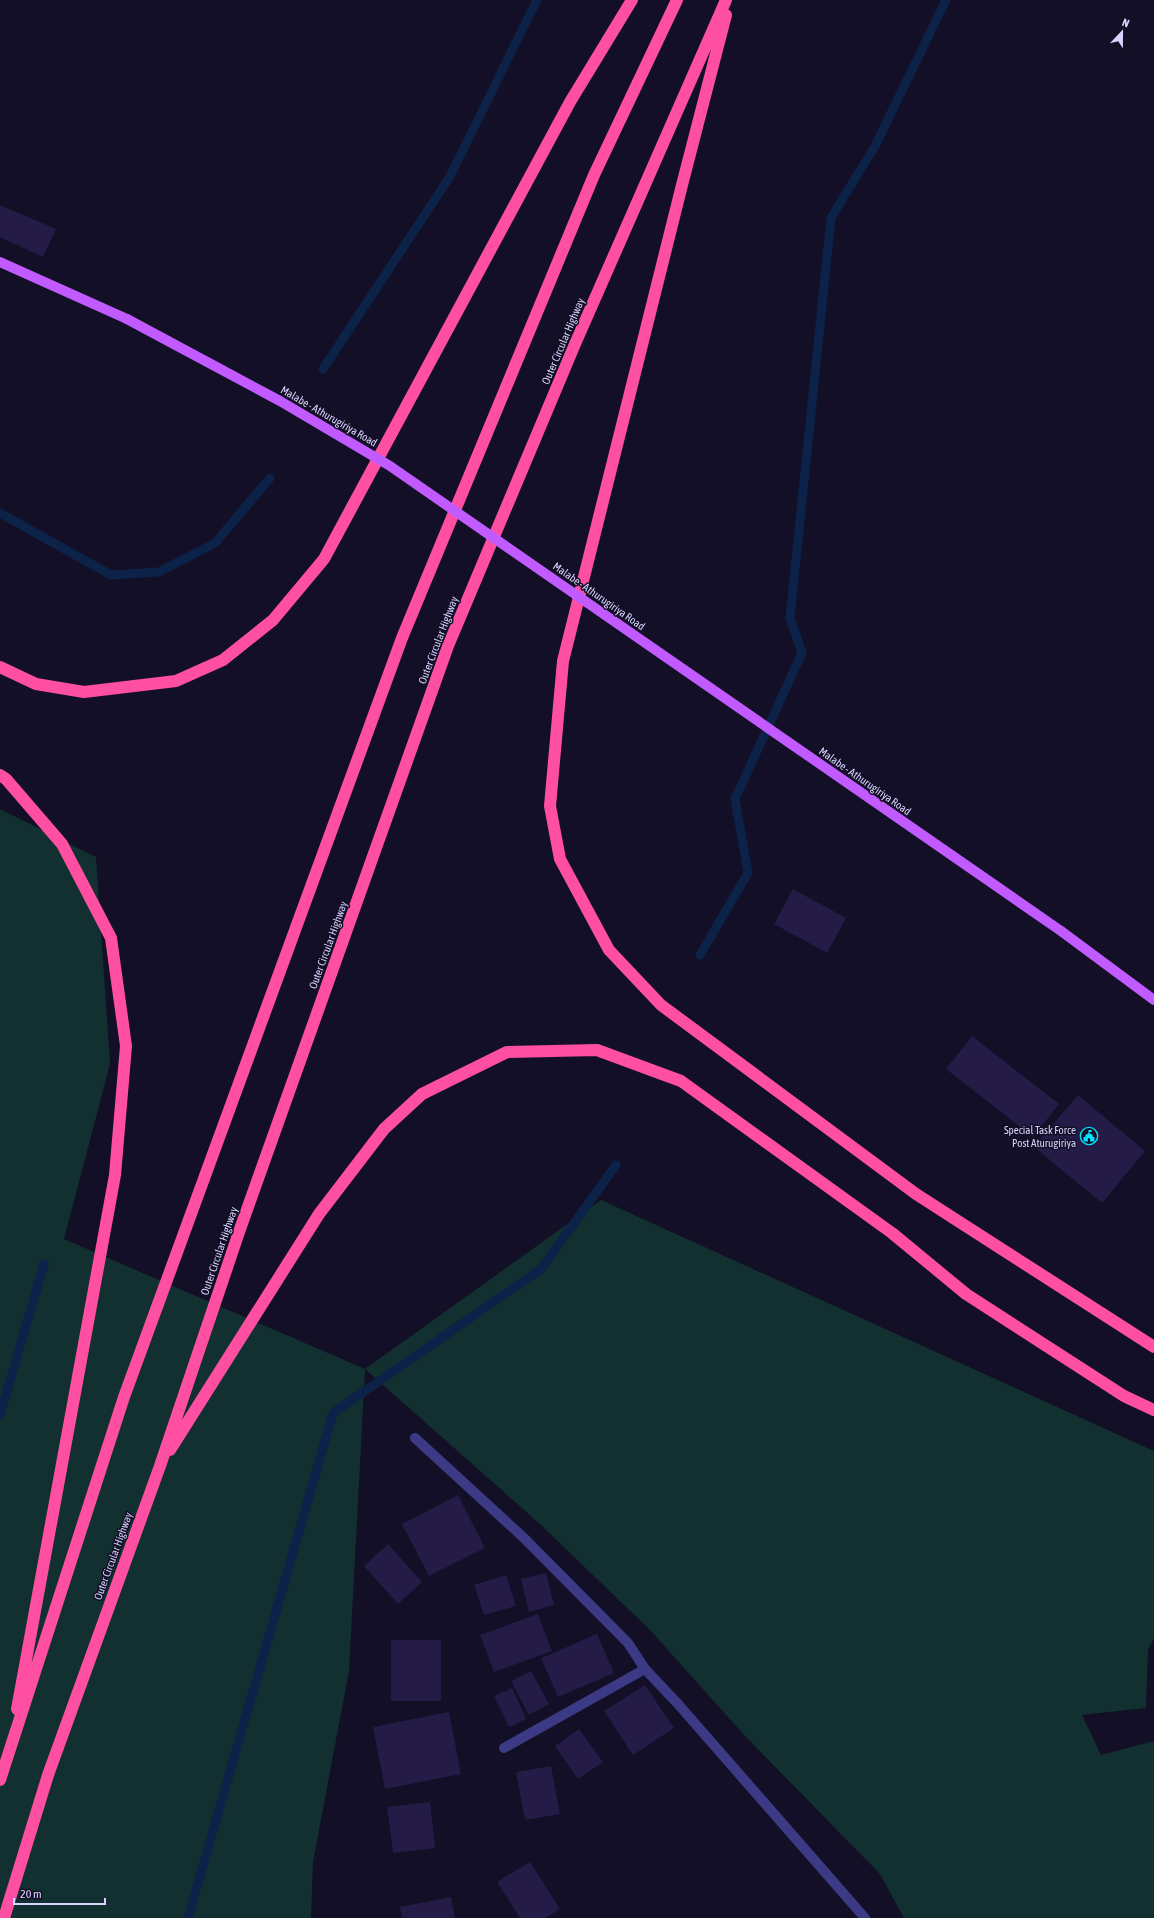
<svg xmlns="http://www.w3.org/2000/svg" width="1154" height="1918" viewBox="0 0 1154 1918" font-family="'Asap Condensed',sans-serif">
	<rect width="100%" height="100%" fill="#130f26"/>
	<!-- green -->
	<path fill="#12302f" d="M 0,809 L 96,857 L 110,1064 L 64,1239 L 365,1369 L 601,1200 L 1154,1451 L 1154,1639 L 1148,1649 L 1146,1708 L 1082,1715 L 1101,1755 L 1154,1741 L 1154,1918 L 904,1918 L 880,1874 L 745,1736 L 650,1630 L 542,1526 L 365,1369 L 349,1671 L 313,1862 L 311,1918 L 0,1918 Z"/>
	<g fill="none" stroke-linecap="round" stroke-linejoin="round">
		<!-- stream -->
		<path stroke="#0c2248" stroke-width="9" d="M 323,369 L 449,178 L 537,0
			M 0,513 L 111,575 L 159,572 L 215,543 L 270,478
			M 700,955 L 748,873 L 735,799 L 802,653 L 790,618 L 831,218 L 875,146 L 946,0
			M 0,1415 L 44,1264
			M 188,1918 L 333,1413 L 541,1269 L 616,1165"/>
	</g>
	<!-- building -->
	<path fill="#241b47" d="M 0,205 L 56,229 L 43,257 L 0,237 Z
		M 793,889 L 846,918 L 827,953 L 774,924 Z
		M 972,1036 L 1059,1104 L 1033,1137 L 946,1069 Z
		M 1078,1095 L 1145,1151 L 1102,1203 L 1034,1147 Z
		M 458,1495 L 485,1548 L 429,1576 L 402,1524 Z
		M 388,1544 L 422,1582 L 398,1604 L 364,1566 Z
		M 546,1573 L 554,1605 L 529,1612 L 521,1579 Z
		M 506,1575 L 516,1606 L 484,1615 L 474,1585 Z
		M 538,1614 L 552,1651 L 494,1672 L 480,1635 Z
		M 597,1634 L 614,1673 L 558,1697 L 541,1658 Z
		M 391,1640 L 441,1640 L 441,1701 L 391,1701 Z
		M 531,1671 L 549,1704 L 529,1715 L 511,1681 Z
		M 645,1685 L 674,1728 L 633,1755 L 604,1711 Z
		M 512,1688 L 526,1719 L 509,1727 L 494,1696 Z
		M 449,1712 L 461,1774 L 385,1789 L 373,1727 Z
		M 579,1729 L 603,1762 L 578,1779 L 555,1746 Z
		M 551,1766 L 560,1814 L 525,1820 L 516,1772 Z
		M 430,1802 L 435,1848 L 393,1853 L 387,1807 Z
		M 530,1862 L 560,1909 L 545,1918 L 520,1918 L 497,1882 Z
		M 451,1897 L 455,1918 L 402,1918 L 400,1907 Z"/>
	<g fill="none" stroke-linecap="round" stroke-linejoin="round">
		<!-- minor -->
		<path stroke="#3d3a85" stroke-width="10" d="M 415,1438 L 524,1538 L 628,1643 L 645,1669 L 678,1704 L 865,1918
			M 504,1748 L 645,1669"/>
		<!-- primary -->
		<path stroke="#c25bff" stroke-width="10" d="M 0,262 L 127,319
			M 1061,931 L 1154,1000"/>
		<!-- motorway -->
		<path stroke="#ff4fa3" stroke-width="12" d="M 726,15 L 682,185 L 563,661 L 550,806 L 560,859 L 609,950 L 661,1005 L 916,1194 L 1154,1347
			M 0,667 L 36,684 L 84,692 L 176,681 L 223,660 L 273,620 L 324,559 L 570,102 L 632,0
			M 0,775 L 6,779 L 62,844 L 111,938 L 126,1046 L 115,1175 L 17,1709
			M 170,1450 L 319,1214 L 384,1129 L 422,1094 L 507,1052 L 597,1050 L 681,1081 L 892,1233 L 966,1294 L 1124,1396 L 1154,1410
			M 0,1780 L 124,1397 L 402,638 L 594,175 L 677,0
			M 4,1918 L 48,1775 L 160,1466 L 239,1232 L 448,646 L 575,344 L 726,0"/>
		<!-- primary-bridge -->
		<path stroke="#c25bff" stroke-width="10" d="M 127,319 L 280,401 L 390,466 L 1061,931"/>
	</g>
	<!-- icons -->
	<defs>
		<symbol id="civic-ring" viewBox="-11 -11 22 22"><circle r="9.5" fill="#130f26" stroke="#00e5ff" stroke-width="1.5"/><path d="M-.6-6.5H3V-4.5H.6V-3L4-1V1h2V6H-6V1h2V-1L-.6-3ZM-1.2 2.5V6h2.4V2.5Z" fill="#00e5ff"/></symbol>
	</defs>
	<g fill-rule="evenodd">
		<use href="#civic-ring" x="1079" y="1126" width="20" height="20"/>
	</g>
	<g text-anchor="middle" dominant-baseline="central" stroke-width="3" stroke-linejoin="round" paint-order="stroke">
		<!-- street labels -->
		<g font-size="11" fill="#d9d4ff" stroke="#130f26">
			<text transform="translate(563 341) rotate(-67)">Outer Circular Highway</text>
			<text transform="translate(329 416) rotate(30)">Malabe - Athurugiriya Road</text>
			<text transform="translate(599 596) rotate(35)">Malabe - Athurugiriya Road</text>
			<text transform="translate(438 640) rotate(-69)">Outer Circular Highway</text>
			<text transform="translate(865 781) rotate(35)">Malabe - Athurugiriya Road</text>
			<text transform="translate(328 945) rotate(-70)">Outer Circular Highway</text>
			<text transform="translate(219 1251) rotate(-71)">Outer Circular Highway</text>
			<text transform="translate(113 1556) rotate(-70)">Outer Circular Highway</text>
		</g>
		<!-- poi labels -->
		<g font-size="11" fill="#d9d4ff" stroke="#130f26" text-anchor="end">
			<text x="1076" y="1130">Special Task Force<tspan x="1076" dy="13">Post Aturugiriya</tspan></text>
		</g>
	</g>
	<!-- north arrow -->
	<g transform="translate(1122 32) rotate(22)" stroke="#130f26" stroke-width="3" paint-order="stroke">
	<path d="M0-3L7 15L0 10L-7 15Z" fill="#d9d4ff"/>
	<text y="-6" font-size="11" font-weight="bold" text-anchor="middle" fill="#d9d4ff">N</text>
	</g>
	<!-- scale -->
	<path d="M14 1898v6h91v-6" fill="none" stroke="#d9d4ff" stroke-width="2"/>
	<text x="20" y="1898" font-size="12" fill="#d9d4ff" stroke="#130f26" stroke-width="3" paint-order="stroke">20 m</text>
</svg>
